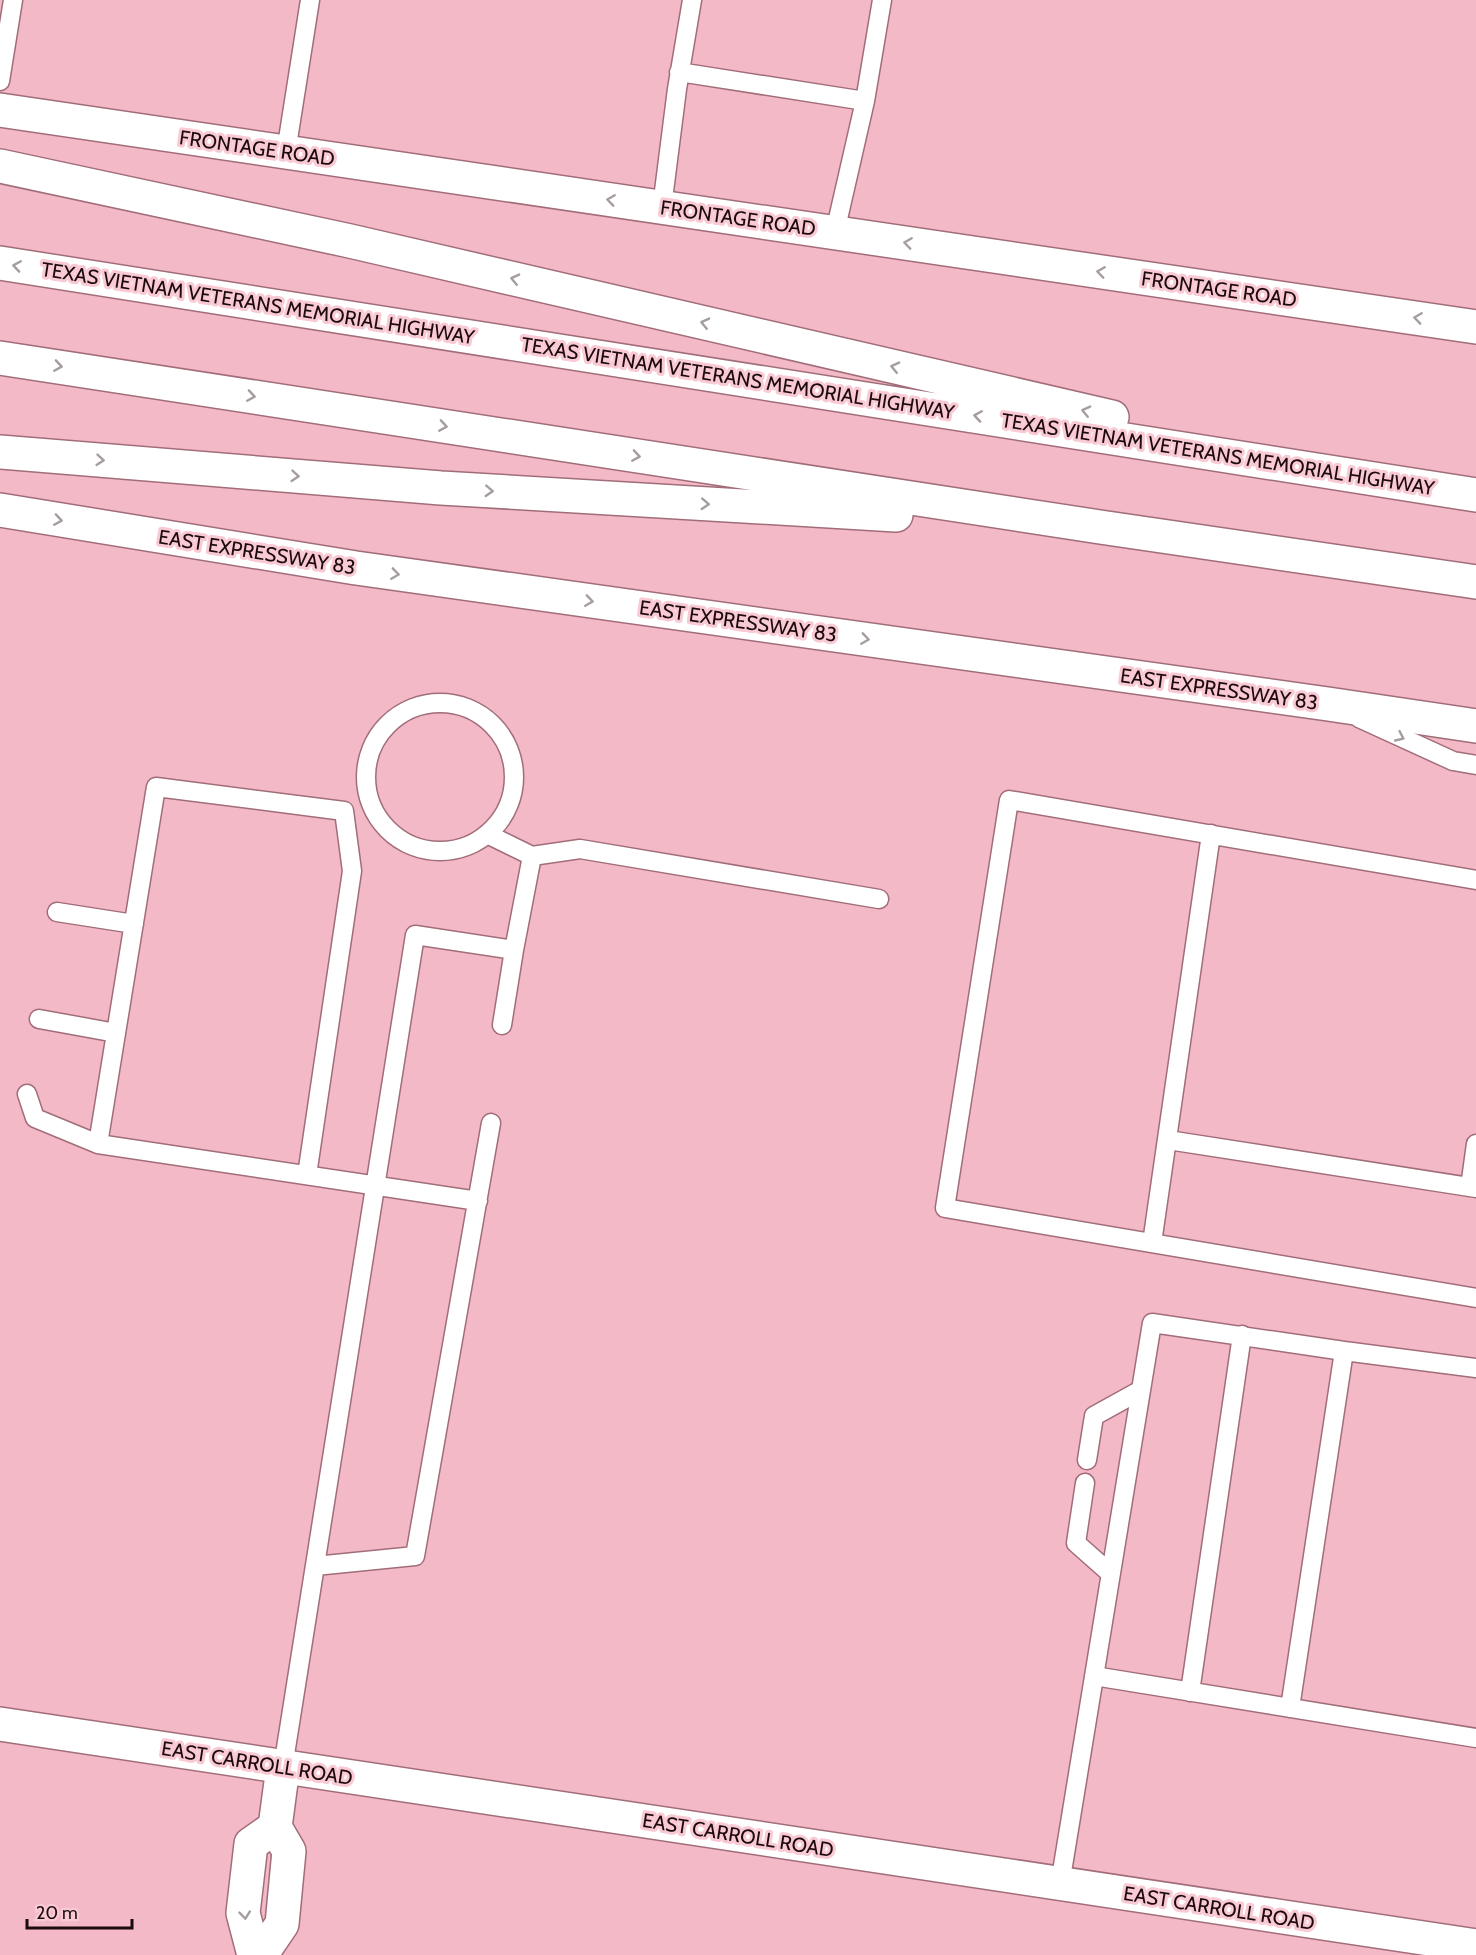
<svg xmlns="http://www.w3.org/2000/svg" width="1476" height="1955" viewBox="0 0 1476 1955" font-family="Cabin,sans-serif">
	<rect width="100%" height="100%" fill="#f3b9c6"/>
	<g fill="none" stroke-linecap="round" stroke-linejoin="round">
		<defs>
			<path id="lane" d="M 679,72 L 865,101
				M 0,81 L 13,0
				M 286,152 L 310,0
				M 662,207 L 677,89 L 692,0
				M 835,232 L 865,101 L 882,0
				M366 777a74 74 0 1 1 148 0a74 74 0 1 1-148 0Z
				M 1359,718 L 1453,761 L 1476,765
				M 487,834 L 532,856 L 580,849 L 879,899
				M 1476,880 L 1009,800 L 945,1208 L 1476,1298
				M 57,912 L 134,924
				M 514,950 L 532,856
				M 39,1019 L 116,1033
				M 27,1094 L 35,1118 L 98,1144 L 478,1201
				M 1168,1140 L 1476,1188
				M 98,1144 L 156,787 L 344,811 L 352,871 L 307,1175
				M 1470,1187 L 1476,1144
				M 1152,1243 L 1211,834
				M 1087,1460 L 1094,1416 L 1141,1390
				M 1085,1483 L 1076,1543 L 1111,1574
				M 315,1566 L 415,1556 L 491,1123
				M 1094,1676 L 1476,1738
				M 1190,1692 L 1242,1335
				M 1290,1708 L 1344,1351
				M 283,1767 L 415,935 L 514,950 L 502,1025
				M 1060,1884 L 1152,1323 L 1344,1351 L 1476,1368"/>
			<path id="street" d="M 254,1955 L 243,1913 L 251,1844 L 275,1827
				M 261,1955 L 282,1924 L 289,1851 L 275,1827 L 283,1767"/>
			<path id="secondary" d="M 0,110 L 1476,327
				M 0,510 L 356,568 L 1328,704 L 1476,726
				M 0,1724 L 1476,1946"/>
			<path id="highway" d="M 0,166 L 350,241 L 1112,417
				M 0,263 L 1476,495
				M 0,358 L 1100,527 L 1476,582
				M 0,452 L 441,488 L 896,515"/>
		</defs>
		<!-- lane casing -->
		<use href="#lane" stroke="#a16d79" stroke-width="21"/>
		<!-- street casing -->
		<use href="#street" stroke="#a16d79" stroke-width="36"/>
		<!-- secondary casing -->
		<use href="#secondary" stroke="#a16d79" stroke-width="36"/>
		<!-- highway casing -->
		<use href="#highway" stroke="#a16d79" stroke-width="36"/>
		<!-- lane -->
		<use href="#lane" stroke="#fff" stroke-width="18"/>
		<!-- street -->
		<use href="#street" stroke="#fff" stroke-width="33"/>
		<!-- secondary -->
		<use href="#secondary" stroke="#fff" stroke-width="33"/>
		<!-- highway -->
		<use href="#highway" stroke="#fff" stroke-width="33"/>
	</g>
	<!-- one-way arrows -->
	<defs><path id="oneway-chevron" d="M-2-3.5L2.5 0L-2 3.5" fill="none" stroke-width="1.6" stroke-linecap="round" stroke-linejoin="round" transform="scale(1.5)"/></defs>
	<g stroke="#a59d9f">
		<use href="#oneway-chevron" transform="translate(611 200) rotate(-172)"/>
		<use href="#oneway-chevron" transform="translate(908 243) rotate(-172)"/>
		<use href="#oneway-chevron" transform="translate(17 266) rotate(-171)"/>
		<use href="#oneway-chevron" transform="translate(1101 272) rotate(-172)"/>
		<use href="#oneway-chevron" transform="translate(515 279) rotate(-167)"/>
		<use href="#oneway-chevron" transform="translate(1418 318) rotate(-172)"/>
		<use href="#oneway-chevron" transform="translate(705 323) rotate(-167)"/>
		<use href="#oneway-chevron" transform="translate(58 366) rotate(9)"/>
		<use href="#oneway-chevron" transform="translate(895 367) rotate(-167)"/>
		<use href="#oneway-chevron" transform="translate(251 396) rotate(9)"/>
		<use href="#oneway-chevron" transform="translate(1086 411) rotate(-167)"/>
		<use href="#oneway-chevron" transform="translate(978 416) rotate(-171)"/>
		<use href="#oneway-chevron" transform="translate(443 426) rotate(9)"/>
		<use href="#oneway-chevron" transform="translate(636 456) rotate(9)"/>
		<use href="#oneway-chevron" transform="translate(100 460) rotate(5)"/>
		<use href="#oneway-chevron" transform="translate(295 476) rotate(5)"/>
		<use href="#oneway-chevron" transform="translate(489 491) rotate(3)"/>
		<use href="#oneway-chevron" transform="translate(705 504) rotate(3)"/>
		<use href="#oneway-chevron" transform="translate(58 520) rotate(9)"/>
		<use href="#oneway-chevron" transform="translate(395 574) rotate(8)"/>
		<use href="#oneway-chevron" transform="translate(589 601) rotate(8)"/>
		<use href="#oneway-chevron" transform="translate(865 639) rotate(8)"/>
		<use href="#oneway-chevron" transform="translate(1400 737) rotate(25)"/>
		<use href="#oneway-chevron" transform="translate(245 1915) rotate(84)"/>
	</g>
	<g text-anchor="middle" dominant-baseline="central" stroke-width="6" stroke-linejoin="round" paint-order="stroke">
		<!-- street labels -->
		<g font-size="20" fill="#1d0a0f" stroke="#f9cad4">
			<text transform="translate(257 148) rotate(8)">FRONTAGE ROAD</text>
			<text transform="translate(738 218) rotate(8)">FRONTAGE ROAD</text>
			<text transform="translate(1219 289) rotate(8)">FRONTAGE ROAD</text>
			<text transform="translate(258 303) rotate(9)">TEXAS VIETNAM VETERANS MEMORIAL HIGHWAY</text>
			<text transform="translate(738 378) rotate(9)">TEXAS VIETNAM VETERANS MEMORIAL HIGHWAY</text>
			<text transform="translate(1218 454) rotate(9)">TEXAS VIETNAM VETERANS MEMORIAL HIGHWAY</text>
			<text transform="translate(257 552) rotate(9)">EAST EXPRESSWAY 83</text>
			<text transform="translate(738 621) rotate(8)">EAST EXPRESSWAY 83</text>
			<text transform="translate(1219 689) rotate(8)">EAST EXPRESSWAY 83</text>
			<text transform="translate(257 1763) rotate(9)">EAST CARROLL ROAD</text>
			<text transform="translate(738 1835) rotate(9)">EAST CARROLL ROAD</text>
			<text transform="translate(1219 1908) rotate(9)">EAST CARROLL ROAD</text>
		</g>
	</g>
	<!-- scale -->
	<path d="M27 1919v9h105v-9" fill="none" stroke="#1d0a0f" stroke-width="3"/>
	<text x="36" y="1919" font-size="18" fill="#1d0a0f" stroke="#f9cad4" stroke-width="4.5" paint-order="stroke">20 m</text>
</svg>
